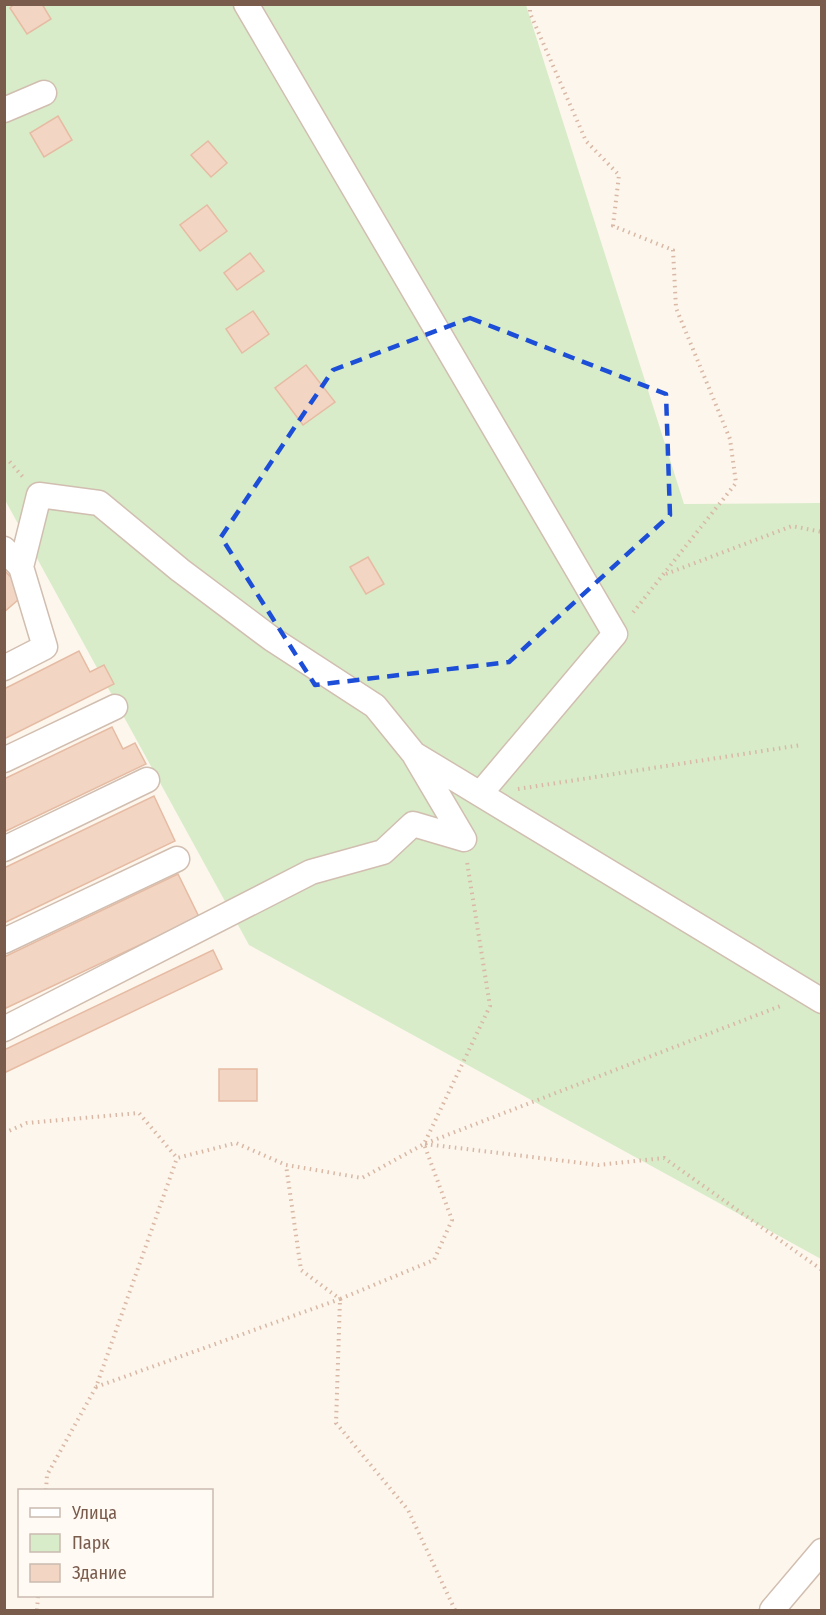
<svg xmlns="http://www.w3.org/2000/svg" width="826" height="1615" viewBox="0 0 826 1615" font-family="'Fira Sans Condensed',sans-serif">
	<rect width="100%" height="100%" fill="#fdf6ec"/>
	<!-- green -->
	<path fill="#d8ecc9" d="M 4,5 L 526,5 L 684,504 L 821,503 L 821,1259 L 249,945 L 5,500 Z"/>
	<!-- building -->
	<path fill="#f3d5c3" stroke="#e6bba3" stroke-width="1.5" d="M 14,4 L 42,4 L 51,19 L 27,34 L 10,8 Z
		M 58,116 L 72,140 L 44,157 L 30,133 Z
		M 208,141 L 227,163 L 211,177 L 191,155 Z
		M 207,205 L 227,231 L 200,251 L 180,225 Z
		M 250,253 L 264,271 L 237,290 L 224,273 Z
		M 253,311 L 269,334 L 242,353 L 226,329 Z
		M 306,365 L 335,402 L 303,425 L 275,388 Z
		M 368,557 L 384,584 L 366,594 L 350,567 Z
		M 4,570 L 26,593 L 4,612 Z
		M 79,651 L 90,672 L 104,665 L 114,684 L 4,739 L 4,689 Z
		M 112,727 L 123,749 L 135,743 L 146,764 L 4,832 L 4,779 Z
		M 154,796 L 175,841 L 4,923 L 4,868 Z
		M 178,874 L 199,917 L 4,1009 L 4,957 Z
		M 213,950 L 222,969 L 4,1073 L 4,1050 Z
		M 219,1069 L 257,1069 L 257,1101 L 219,1101 Z"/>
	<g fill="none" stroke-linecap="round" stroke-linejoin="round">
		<defs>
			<path id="minor" d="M 246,4 L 615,634 L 480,794
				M 4,110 L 44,93
				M 4,549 L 21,567 L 39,495 L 99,503 L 180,570 L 272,639 L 375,706 L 414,754 L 822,1001
				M 4,668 L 45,647 L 21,567
				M 4,760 L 115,707
				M 4,849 L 147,780
				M 4,941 L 177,859
				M 4,1029 L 311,872 L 383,852 L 413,824 L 464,839 L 415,756
				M 772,1610 L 822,1551"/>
		</defs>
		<!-- minor casing -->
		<use href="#minor" stroke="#d1beb0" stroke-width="27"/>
		<!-- path -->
		<path stroke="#d9b8a5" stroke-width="4" stroke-dasharray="1.5 4.5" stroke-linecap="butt" d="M 530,4 L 530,13 L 586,141 L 619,175 L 613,226 L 673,250 L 676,308 L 730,439 L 736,483 L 631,615
			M 4,460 L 9,461 L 23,477
			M 666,574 L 792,526 L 822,532
			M 518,789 L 801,745
			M 4,1133 L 27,1123 L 139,1113 L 177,1158 L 236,1143 L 286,1165 L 362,1178 L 424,1144 L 490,1006 L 467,862
			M 425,1144 L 598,1165 L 664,1158 L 822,1270
			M 96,1387 L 340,1299 L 301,1270 L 286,1165
			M 46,1490 L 47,1475 L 96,1387 L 177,1158
			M 37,1610 L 38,1596
			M 455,1610 L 408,1510 L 336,1423 L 340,1299 L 434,1260 L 452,1220 L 424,1144 L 783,1005"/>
		<!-- minor -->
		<use href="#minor" stroke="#fff" stroke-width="24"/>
	</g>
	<!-- marked area -->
	<path fill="none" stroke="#1d4ed8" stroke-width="4.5" stroke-dasharray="12 8" stroke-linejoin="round" d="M 470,318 L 666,394 L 670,515 L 509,662 L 315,685 L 221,537 L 333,370 Z"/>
	<!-- border -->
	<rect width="826" height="1615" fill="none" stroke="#7a5c4d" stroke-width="12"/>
	<!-- legend -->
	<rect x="18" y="1489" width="195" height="108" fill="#fffaf3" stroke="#cabbb1" stroke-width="1.5"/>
	<rect x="30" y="1508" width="30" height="9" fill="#ffffff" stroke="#cabbb1" stroke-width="1.5"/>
	<text x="72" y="1519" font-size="18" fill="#7a5c4d">Улица</text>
	<rect x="30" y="1534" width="30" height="18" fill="#d8ecc9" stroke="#cabbb1" stroke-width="1.5"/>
	<text x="72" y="1549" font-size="18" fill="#7a5c4d">Парк</text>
	<rect x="30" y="1564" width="30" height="18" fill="#f3d5c3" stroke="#cabbb1" stroke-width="1.5"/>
	<text x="72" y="1579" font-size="18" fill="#7a5c4d">Здание</text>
</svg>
